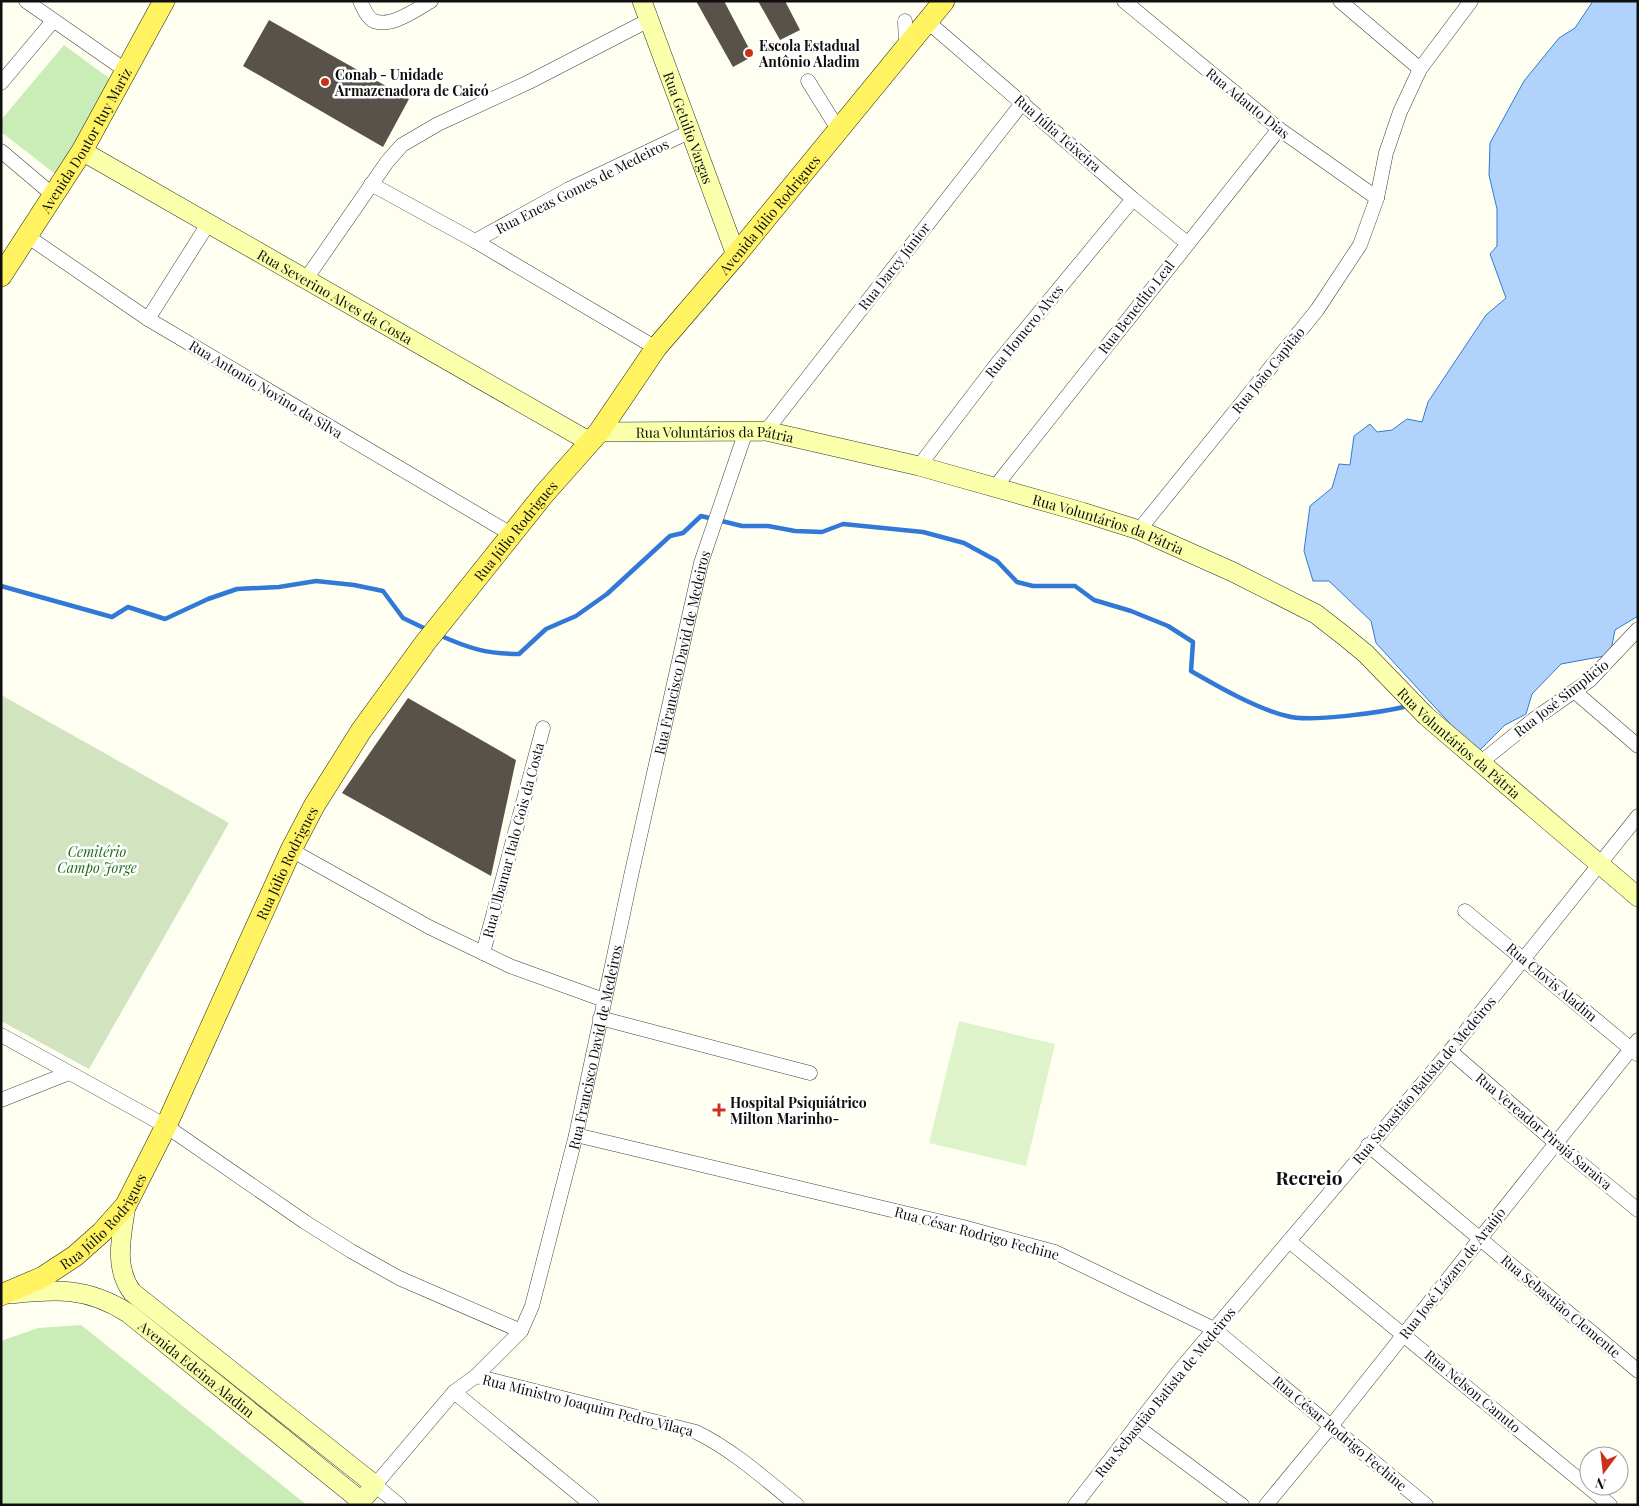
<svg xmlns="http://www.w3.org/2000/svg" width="1639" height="1506" viewBox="0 0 1639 1506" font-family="'Playfair Display',serif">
	<rect width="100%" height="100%" fill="#fffff1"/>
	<!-- green -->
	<path fill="#caedb7" d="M 64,45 L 117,84 L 58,176 L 1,132 L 1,120 Z
		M 81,1325 L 307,1505 L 1,1505 L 1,1341 L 38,1328 Z"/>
	<!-- cemetery -->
	<path fill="#d1e4bf" d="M 1,695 L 229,823 L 89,1069 L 1,1021 Z"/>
	<!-- pitch -->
	<path fill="#def3c9" d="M 959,1021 L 1055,1044 L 1026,1166 L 929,1143 Z"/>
	<!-- water -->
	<path fill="#b1d3fb" stroke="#3279d7" d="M 1593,1 L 1638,1 L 1638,616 L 1615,630 L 1610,655 L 1561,664 L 1532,694 L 1526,714 L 1505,725 L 1477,753 L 1376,643 L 1371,621 L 1329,581 L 1313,581 L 1304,551 L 1310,506 L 1332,488 L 1339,464 L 1350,465 L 1354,436 L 1370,424 L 1377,432 L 1392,430 L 1407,419 L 1422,422 L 1428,402 L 1486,315 L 1506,298 L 1490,254 L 1497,246 L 1497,209 L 1489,175 L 1490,143 L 1524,81 L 1559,38 L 1575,28 Z"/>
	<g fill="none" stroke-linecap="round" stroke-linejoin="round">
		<!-- stream -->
		<path stroke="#3279d7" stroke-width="4.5" d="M 1,586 L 112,617 L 128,607 L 165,619 L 208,599 L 237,589 L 279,587 L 316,581 L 354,585 L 383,591 L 403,618 L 428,630
			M 439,635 C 468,648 486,654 519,654 L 546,629 L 576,616 L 607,594 L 670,536 L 683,533 L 701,516 L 742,526 L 768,526 L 795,531 L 822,532 L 843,524 L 923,532 L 964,543 L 997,561 L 1017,582 L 1033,586 L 1075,586 L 1094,600 L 1131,611 L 1168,626 L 1193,642 L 1191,671 C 1217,686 1257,709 1287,716 C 1309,723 1384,712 1408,706"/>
	</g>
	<!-- building -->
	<path fill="#58524a" d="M 696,1 L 724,1 L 753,56 L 733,67 Z
		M 758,1 L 785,1 L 800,30 L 780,40 Z
		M 269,20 L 409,99 L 383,147 L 243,66 Z
		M 408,698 L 516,760 L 491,876 L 342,793 Z"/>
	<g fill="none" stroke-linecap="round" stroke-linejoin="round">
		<defs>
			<g id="street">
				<path d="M 26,1 L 125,70"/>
				<path d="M 360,1 C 363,7 367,18 374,21 C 391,28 417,9 431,1"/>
				<path d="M 1124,1 L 1279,129 L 1377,198"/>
				<path d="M 1340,1 L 1420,69"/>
				<path d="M 905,21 L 906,47"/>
				<path d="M 928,22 L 1133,199 L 1187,243"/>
				<path d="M 808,81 L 838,129"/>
				<path d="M 1,83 L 53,21"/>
				<path d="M 1,151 L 53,195"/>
				<path d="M 371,184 L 475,241 L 656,348"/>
				<path d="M 27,236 L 148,319 L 511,534"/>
				<path d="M 475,241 L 569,189 L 689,132"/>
				<path d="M 306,279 L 387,162 L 402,145 L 438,124 L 529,82 L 649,20"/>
				<path d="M 148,319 L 208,224"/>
				<path d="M 766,431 L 1023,102"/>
				<path d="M 919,466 L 996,365 L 1133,199"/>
				<path d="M 995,487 L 1279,129"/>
				<path d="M 1139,530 L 1317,310 L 1360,245 L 1377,198 L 1386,153 L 1400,112 L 1420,69 L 1471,1"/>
				<path d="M 1574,691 L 1638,746"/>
				<path d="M 1480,763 L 1533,720 L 1590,680 L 1638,629"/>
				<path d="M 291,850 L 429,927 L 510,966 L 604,1000"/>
				<path d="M 1465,911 L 1637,1054"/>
				<path d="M 483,953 L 543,728"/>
				<path d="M 600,1018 L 810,1073"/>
				<path d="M 1,1035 L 166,1126 L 305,1222 L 351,1251 L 399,1278 L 521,1331"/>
				<path d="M 1450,1051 L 1556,1143 L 1638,1210"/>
				<path d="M 1,1100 L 69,1073"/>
				<path d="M 576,1135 L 963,1227 L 1055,1252 L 1214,1329 L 1426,1505"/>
				<path d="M 1368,1145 L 1638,1371"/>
				<path d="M 1289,1241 L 1610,1505"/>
				<path d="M 476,1376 L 696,1432 C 733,1450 765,1479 797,1505"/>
				<path d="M 454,1392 L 592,1505"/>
				<path d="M 1136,1426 L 1242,1505"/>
				<path id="s1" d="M 399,1505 L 375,1485 L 454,1392 L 476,1376 L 521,1331 L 532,1306 L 576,1135 L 631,876 L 701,563 L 746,431"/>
				<path d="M 1075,1505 L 1178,1372 L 1450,1051 L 1638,816"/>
				<path d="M 1266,1505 L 1332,1425 L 1638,1040"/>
			</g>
			<g id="secondary">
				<path id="s2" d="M 642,1 L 736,255"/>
				<path id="s3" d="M 82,151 L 590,442"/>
				<path id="s4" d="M 599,432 L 766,431 L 919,466 L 1082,512 L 1139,530 L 1233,572 L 1316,614 L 1343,635 L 1366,654 L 1426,716 L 1638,897"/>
				<path d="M 126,1205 C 122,1235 113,1266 132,1292 L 375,1485 L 358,1505"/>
				<path id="s5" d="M 11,1294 C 57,1289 87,1287 128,1313 L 361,1501"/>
			</g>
			<g id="primary">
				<path id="s6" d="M 1,276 L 82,151 L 164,1"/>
				<path id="s7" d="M 1,1295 L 43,1277 L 75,1256 L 102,1232 L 126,1205 L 166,1126 L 291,850 L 314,806 L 361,731 L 425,643 L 544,494 L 599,432 L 656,348 L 736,255 L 944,1"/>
			</g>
		</defs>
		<!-- street casing -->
		<use href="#street" stroke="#424242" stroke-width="15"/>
		<!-- secondary casing -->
		<use href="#secondary" stroke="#313131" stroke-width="20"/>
		<!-- primary casing -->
		<use href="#primary" stroke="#202020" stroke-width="22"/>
		<!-- street -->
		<use href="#street" stroke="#fff" stroke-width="14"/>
		<!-- secondary -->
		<use href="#secondary" stroke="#faffac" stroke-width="19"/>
		<!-- primary -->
		<use href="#primary" stroke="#fff361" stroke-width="21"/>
	</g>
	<!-- markers -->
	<g fill="#ca311c" stroke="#fff" stroke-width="2">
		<circle cx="749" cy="53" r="5"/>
		<circle cx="325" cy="82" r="5"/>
		<path d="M716.5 1102.5h5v5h5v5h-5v5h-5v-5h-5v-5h5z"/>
	</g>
	<g text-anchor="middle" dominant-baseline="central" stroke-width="5" stroke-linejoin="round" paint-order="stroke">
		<!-- poi labels -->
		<g font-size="14" font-weight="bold" fill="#0f0f0f" stroke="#fff" text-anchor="start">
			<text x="759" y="45">Escola Estadual<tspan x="759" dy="16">Antônio Aladim</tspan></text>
			<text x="335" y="74">Conab - Unidade<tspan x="335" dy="16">Armazenadora de Caicó</tspan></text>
			<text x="730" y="1102">Hospital Psiquiátrico<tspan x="730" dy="16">Milton Marinho-</tspan></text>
		</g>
		<!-- street labels -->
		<g font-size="14" fill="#0f0f0f" stroke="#fff">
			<text transform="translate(1248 103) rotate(39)">Rua Adauto Dias</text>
			<text stroke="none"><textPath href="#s2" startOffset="135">Rua Getúlio Vargas</textPath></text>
			<text transform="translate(1058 133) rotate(41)">Rua Júlia Teixeira</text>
			<text stroke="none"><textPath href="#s6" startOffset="160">Avenida Doutor Ruy Mariz</textPath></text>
			<text transform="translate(582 186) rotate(-27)">Rua Eneas Gomes de Medeiros</text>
			<text stroke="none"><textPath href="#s7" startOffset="1345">Avenida Júlio Rodrigues</textPath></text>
			<text transform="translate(894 266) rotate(-52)">Rua Darcy Júnior</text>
			<text stroke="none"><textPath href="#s3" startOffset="292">Rua Severino Alves da Costa</textPath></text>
			<text transform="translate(1136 307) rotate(-52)">Rua Benedito Leal</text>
			<text transform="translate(1024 331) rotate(-51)">Rua Homero Alves</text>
			<text transform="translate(1268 370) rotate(-51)">Rua João Capitão</text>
			<text transform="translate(266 389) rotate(31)">Rua Antonio Novino da Silva</text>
			<text stroke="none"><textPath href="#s4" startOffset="116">Rua Voluntários da Pátria</textPath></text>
			<text stroke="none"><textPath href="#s4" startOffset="522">Rua Voluntários da Pátria</textPath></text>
			<text stroke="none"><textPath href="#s7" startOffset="939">Rua Júlio Rodrigues</textPath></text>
			<text stroke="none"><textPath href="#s1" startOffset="942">Rua Francisco David de Medeiros</textPath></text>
			<text transform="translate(1561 698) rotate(-38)">Rua José Simplicio</text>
			<text stroke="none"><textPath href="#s4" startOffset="942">Rua Voluntários da Pátria</textPath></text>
			<text transform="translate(513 840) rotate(-75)">Rua Ulbamar Italo Gois da Costa</text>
			<text stroke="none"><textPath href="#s7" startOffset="534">Rua Júlio Rodrigues</textPath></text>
			<text transform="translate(1552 982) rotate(40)">Rua Clovis Aladim</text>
			<text stroke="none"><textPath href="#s1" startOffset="538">Rua Francisco David de Medeiros</textPath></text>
			<text transform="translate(1424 1080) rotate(-50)">Rua Sebastião Batista de Medeiros</text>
			<text transform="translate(1544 1131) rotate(40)">Rua Vereador Pirajá Saraiva</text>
			<text stroke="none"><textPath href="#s7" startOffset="129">Rua Júlio Rodrigues</textPath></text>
			<text transform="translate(977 1233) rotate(15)">Rua César Rodrigo Fechine</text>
			<text transform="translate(1452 1273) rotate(-52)">Rua José Lázaro de Araújo</text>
			<text transform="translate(1561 1306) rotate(40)">Rua Sebastião Clemente</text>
			<text stroke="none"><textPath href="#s5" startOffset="210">Avenida Edeina Aladim</textPath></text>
			<text transform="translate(1473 1391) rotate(40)">Rua Nelson Canuto</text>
			<text transform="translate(1165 1392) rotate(-51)">Rua Sebastião Batista de Medeiros</text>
			<text transform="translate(588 1405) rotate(14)">Rua Ministro Joaquim Pedro Vilaça</text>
			<text transform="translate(1340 1433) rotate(40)">Rua César Rodrigo Fechine</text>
		</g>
		<!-- park labels -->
		<g font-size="14" font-style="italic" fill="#1c6c19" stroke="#fff">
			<text x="97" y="851">Cemitério<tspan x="97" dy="16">Campo Jorge</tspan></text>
		</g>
		<!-- district labels -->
		<g font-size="19" font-weight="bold" fill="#0f0f0f" stroke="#fff">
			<text x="1309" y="1177">Recreio</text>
		</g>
	</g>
	<!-- border -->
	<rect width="1639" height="1506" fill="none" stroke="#0f0f0f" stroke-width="5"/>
	<!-- north arrow -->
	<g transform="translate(1604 1471) rotate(195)"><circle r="24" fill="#ffffff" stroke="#9f9f9f"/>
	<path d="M0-4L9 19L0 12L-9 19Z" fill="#ca311c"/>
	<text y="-8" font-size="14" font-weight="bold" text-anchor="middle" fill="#0f0f0f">N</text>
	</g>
</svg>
